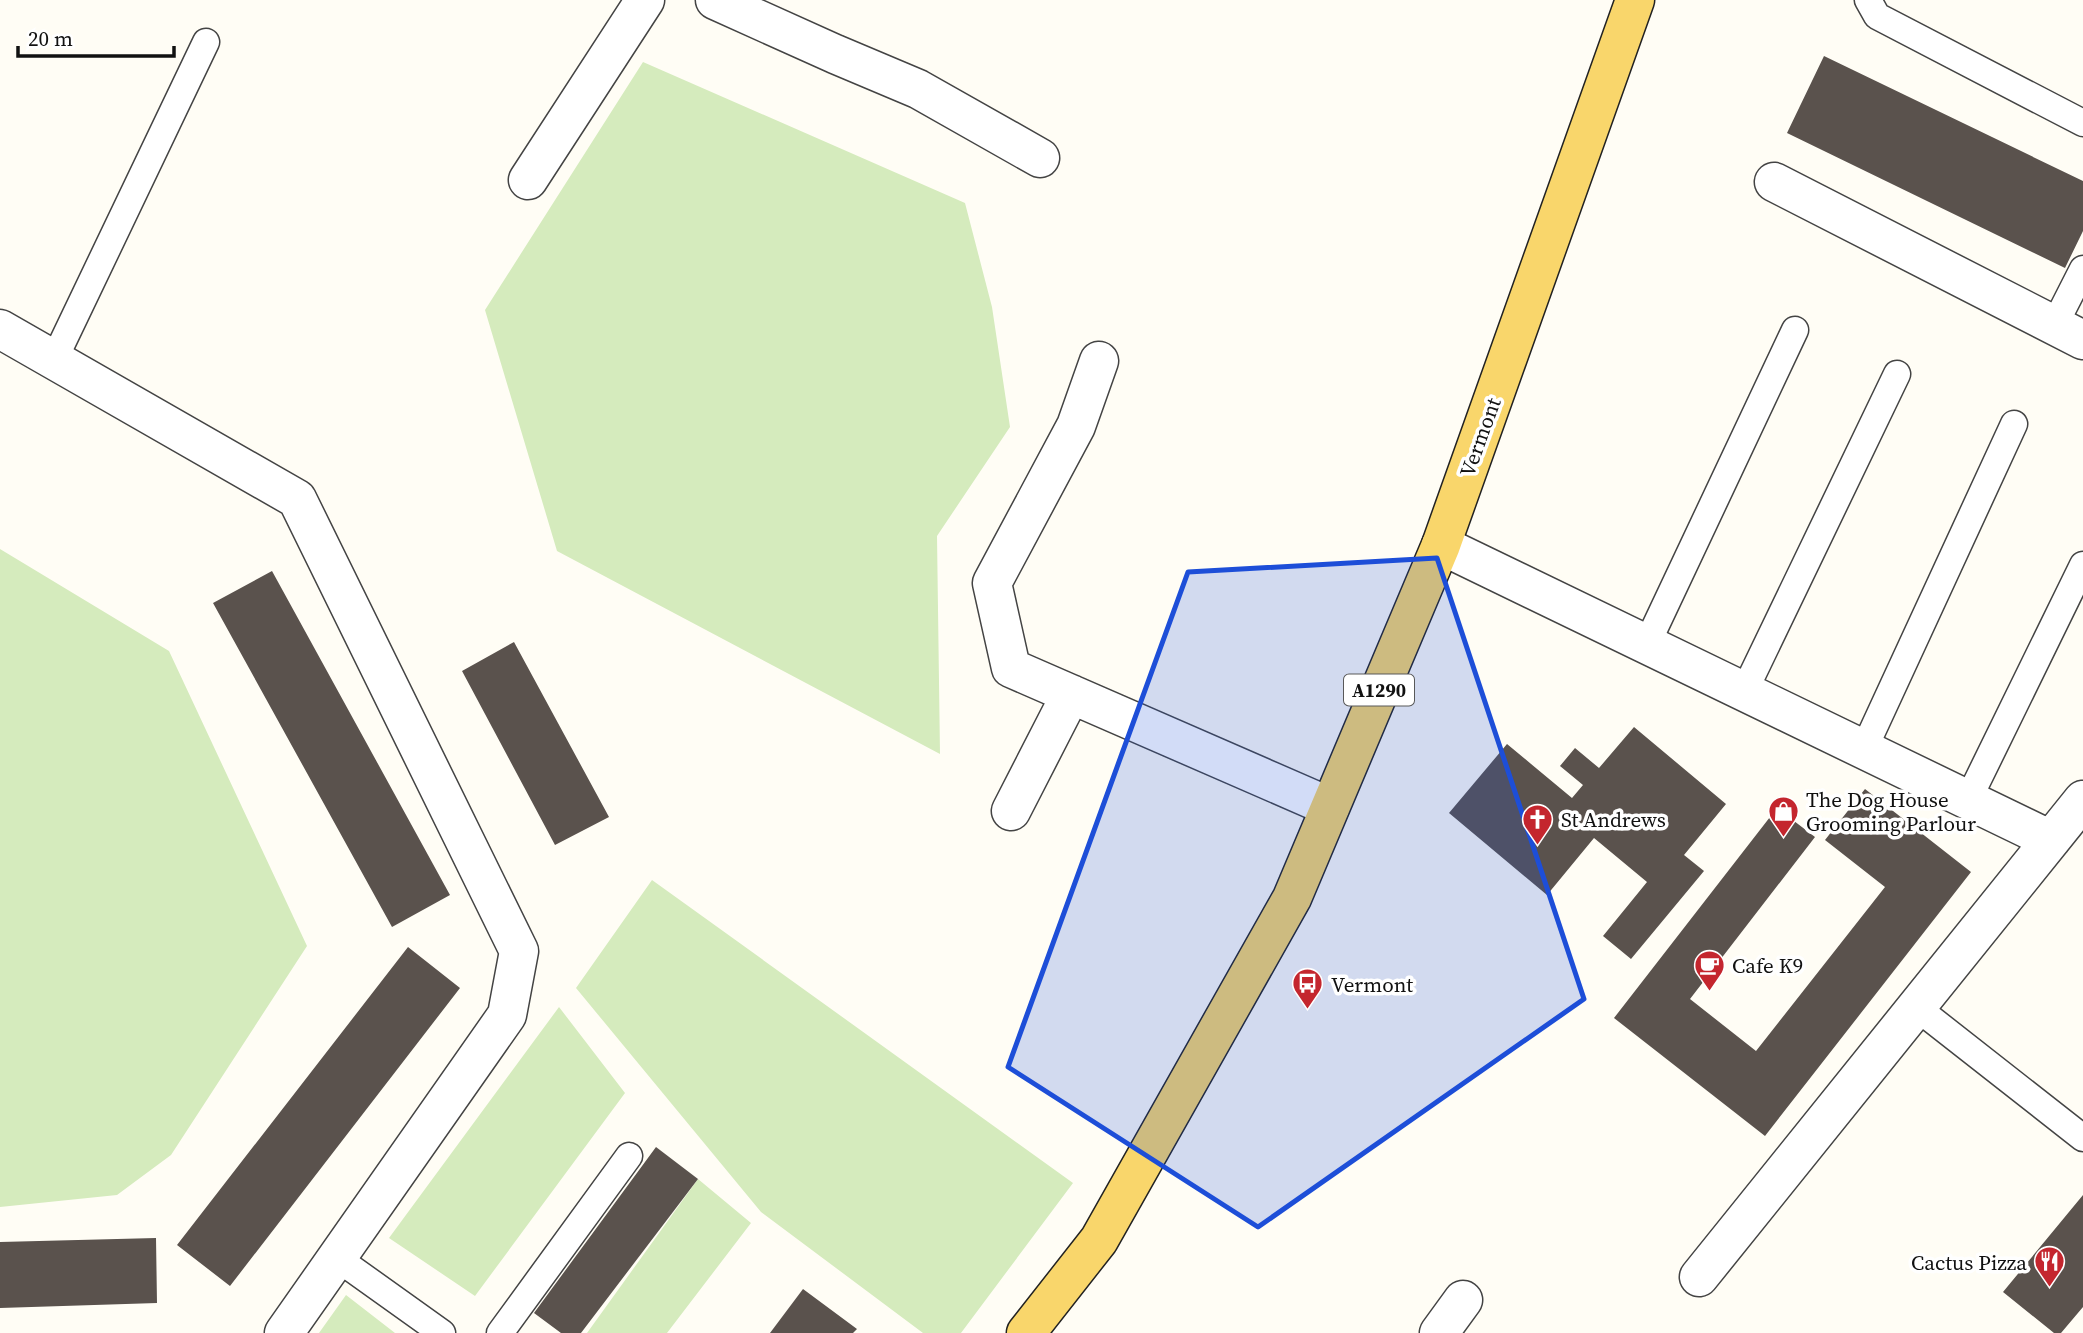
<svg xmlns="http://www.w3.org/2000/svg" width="2083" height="1333" viewBox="0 0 2083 1333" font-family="'Source Serif 4',serif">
	<rect width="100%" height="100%" fill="#fffdf5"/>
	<!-- green -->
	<path fill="#d5ebbd" d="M 643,62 L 965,203 L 992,307 L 1010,427 L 937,536 L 940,754 L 557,551 L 485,310 Z
		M 0,549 L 169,651 L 307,946 L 171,1155 L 117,1195 L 0,1207 Z
		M 652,880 L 1073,1183 L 961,1333 L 923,1333 L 761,1212 L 576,988 Z
		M 559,1007 L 625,1093 L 475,1296 L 389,1238 Z
		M 698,1179 L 751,1223 L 667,1333 L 587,1333 Z
		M 346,1295 L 395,1333 L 319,1333 Z"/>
	<!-- building -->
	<path fill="#5a524d" d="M 1824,56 L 2083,181 L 2083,231 L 2065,268 L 1787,133 Z
		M 272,571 L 450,895 L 392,927 L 213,603 Z
		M 514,642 L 609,817 L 555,845 L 462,671 Z
		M 1634,727 L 1726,804 L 1684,855 L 1704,871 L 1631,959 L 1603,936 L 1647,882 L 1594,838 L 1547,895 L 1449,813 L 1507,744 L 1572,798 L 1583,785 L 1560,766 L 1575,748 L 1599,768 Z
		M 1865,789 L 1971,872 L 1765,1136 L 1614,1018 L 1777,808 L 1815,837 L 1690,999 L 1756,1051 L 1885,887 L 1825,840 Z
		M 408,947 L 460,988 L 230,1286 L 177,1245 Z
		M 656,1147 L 698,1179 L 581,1333 L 561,1333 L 534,1313 Z
		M 2083,1195 L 2083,1307 L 2061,1333 L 2054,1333 L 2003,1292 Z
		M 156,1238 L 157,1303 L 0,1308 L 0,1242 Z
		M 803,1289 L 857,1329 L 853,1333 L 770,1333 Z"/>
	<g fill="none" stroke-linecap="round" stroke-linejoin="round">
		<defs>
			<path id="service" d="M 1868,0 L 1877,16 L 2083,123
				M 2054,326 L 2083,269
				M 54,360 L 206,42
				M 1647,644 L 1795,330
				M 1744,692 L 1897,374
				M 1864,749 L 2014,424
				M 1968,800 L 2083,565
				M 1916,1007 L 2083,1138
				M 337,1258 L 442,1333
				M 500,1333 L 629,1156"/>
			<path id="minor" d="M 715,0 L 835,54 L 918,89 L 1040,158
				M 528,180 L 645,0
				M 1774,182 L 2083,340
				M 0,329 L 297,499 L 519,951 L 507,1015 L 284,1333
				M 1099,361 L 1076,426 L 992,583 L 1011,668 L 1330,807
				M 1441,545 L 2051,840
				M 1011,811 L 1071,694
				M 1699,1277 L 2083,800
				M 1439,1333 L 1463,1300"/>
			<path id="primary" d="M 1026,1333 L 1099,1240 L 1292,898 L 1441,545 L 1635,0"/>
		</defs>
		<!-- service casing -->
		<use href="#service" stroke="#444" stroke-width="29"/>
		<!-- minor casing -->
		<use href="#minor" stroke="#444" stroke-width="41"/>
		<!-- primary casing -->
		<use href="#primary" stroke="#222" stroke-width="41"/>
		<!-- service -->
		<use href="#service" stroke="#fff" stroke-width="26"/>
		<!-- minor -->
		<use href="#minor" stroke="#fff" stroke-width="38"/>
		<!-- primary -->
		<use href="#primary" stroke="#f9d66b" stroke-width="38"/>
	</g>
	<!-- marked area -->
	<path fill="#1d4ed8" fill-opacity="0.2" stroke="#1d4ed8" stroke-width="5" stroke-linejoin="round" d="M 1437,558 L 1584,999 L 1258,1227 L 1008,1067 L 1188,572 Z"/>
	<!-- icons -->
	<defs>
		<symbol id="shop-pin" viewBox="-11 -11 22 30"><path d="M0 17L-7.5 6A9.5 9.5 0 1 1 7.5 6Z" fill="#c4262e" stroke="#fff"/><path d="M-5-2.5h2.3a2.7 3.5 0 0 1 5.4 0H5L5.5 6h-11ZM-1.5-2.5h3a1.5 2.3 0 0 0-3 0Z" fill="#fff"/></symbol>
		<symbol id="church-pin" viewBox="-11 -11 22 30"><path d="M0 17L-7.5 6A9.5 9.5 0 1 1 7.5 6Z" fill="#c4262e" stroke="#fff"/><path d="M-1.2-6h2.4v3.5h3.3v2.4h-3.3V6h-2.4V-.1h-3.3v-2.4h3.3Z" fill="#fff"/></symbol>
		<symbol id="cafe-pin" viewBox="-11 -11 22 30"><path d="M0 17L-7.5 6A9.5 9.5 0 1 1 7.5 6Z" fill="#c4262e" stroke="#fff"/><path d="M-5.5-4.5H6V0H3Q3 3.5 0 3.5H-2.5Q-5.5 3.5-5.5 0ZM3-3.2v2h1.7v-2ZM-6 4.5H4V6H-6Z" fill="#fff"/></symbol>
		<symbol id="bus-pin" viewBox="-11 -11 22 30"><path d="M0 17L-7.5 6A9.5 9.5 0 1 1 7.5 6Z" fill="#c4262e" stroke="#fff"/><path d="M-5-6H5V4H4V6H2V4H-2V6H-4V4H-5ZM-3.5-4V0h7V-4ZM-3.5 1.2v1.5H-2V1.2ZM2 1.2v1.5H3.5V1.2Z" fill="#fff"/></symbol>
		<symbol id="restaurant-pin" viewBox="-11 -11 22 30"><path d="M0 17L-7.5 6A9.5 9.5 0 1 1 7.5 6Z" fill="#c4262e" stroke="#fff"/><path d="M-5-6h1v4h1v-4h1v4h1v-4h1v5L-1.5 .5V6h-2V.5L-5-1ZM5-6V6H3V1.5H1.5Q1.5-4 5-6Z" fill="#fff"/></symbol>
	</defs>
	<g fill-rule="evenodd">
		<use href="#shop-pin" x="1766" y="794" width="35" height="47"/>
		<use href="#church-pin" x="1520" y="802" width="35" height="47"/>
		<use href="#cafe-pin" x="1692" y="948" width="35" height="47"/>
		<use href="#bus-pin" x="1290" y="966" width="35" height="47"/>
		<use href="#restaurant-pin" x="2032" y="1244" width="35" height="47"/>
	</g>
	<g text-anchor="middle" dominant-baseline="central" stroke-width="7" stroke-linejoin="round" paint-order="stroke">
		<!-- shield labels -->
		<rect fill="#fff" stroke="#585858" stroke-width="2" x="1344" y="674.5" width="70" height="31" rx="5"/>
		<g font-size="19" font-weight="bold" fill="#111">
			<text x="1379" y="690">A1290</text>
		</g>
		<!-- street labels -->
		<g font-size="21" fill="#111" stroke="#fff">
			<text transform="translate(1480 437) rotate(-70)">Vermont</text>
		</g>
		<!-- poi labels -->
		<g font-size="21" fill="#111" stroke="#fff" text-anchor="start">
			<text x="1806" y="799">The Dog House<tspan x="1806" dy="24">Grooming Parlour</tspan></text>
			<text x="1561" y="819">St Andrews</text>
			<text x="1732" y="965">Cafe K9</text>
			<text x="1331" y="984">Vermont</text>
			<text x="2027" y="1262" text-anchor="end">Cactus Pizza</text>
		</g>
	</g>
	<!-- scale -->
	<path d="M18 46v10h156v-10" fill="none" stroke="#111111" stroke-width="3.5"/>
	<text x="28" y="46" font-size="21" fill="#111111" stroke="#ffffff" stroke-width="5" paint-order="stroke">20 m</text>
</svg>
